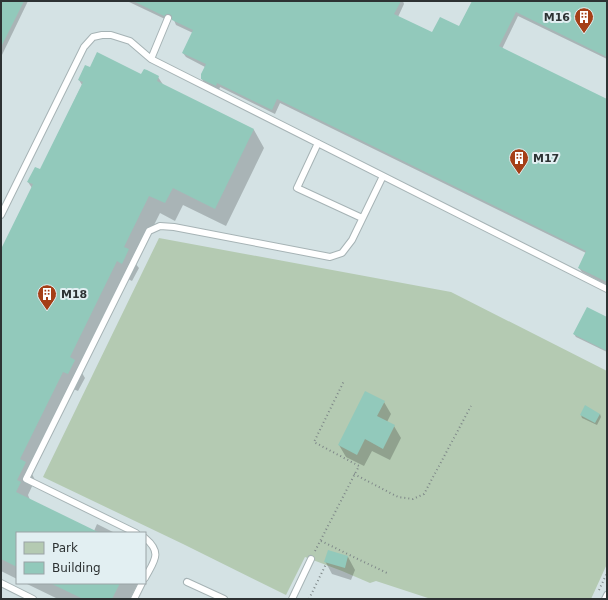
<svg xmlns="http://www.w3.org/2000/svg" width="608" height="600" viewBox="0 0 608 600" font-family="'DejaVu Sans',sans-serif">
	<rect width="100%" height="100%" fill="#d4e2e4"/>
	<!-- green -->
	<path fill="#b4cab2" d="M 159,238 L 451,292 L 607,371 L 607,564 L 591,599 L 431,599 L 376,581 L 370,583 L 342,571 L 305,557 L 286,595 L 183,544 L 43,477 Z"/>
	<!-- shadow -->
	<path fill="#0003" d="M 1,1 L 28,1 L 1,57 Z
		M 127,1 L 403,1 L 404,4 L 398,17 L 432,34 L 459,27 L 473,1 L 607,1 L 607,59 L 518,16 L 502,49 L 607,100 L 607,285 L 582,272 L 579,268 L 586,253 L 280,103 L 275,114 L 220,87 L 219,90 L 205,84 L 202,79 L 205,67 L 186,57 L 183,53 L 193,33 L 176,25 L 173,18 L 170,18 L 167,20 Z
		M 90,68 L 158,77 L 164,86 L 254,130 L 264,148 L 226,226 L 183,205 L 175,221 L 160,213 L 135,263 L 139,268 L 132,281 L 128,279 L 82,373 L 85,378 L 78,391 L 73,389 L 32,474 L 35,480 L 28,495 L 30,500 L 94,531 L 97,524 L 115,533 L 17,533 L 17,579 L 1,571 L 1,251 L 32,188 L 28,182 L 40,171 L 82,85 L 79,80 Z
		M 607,318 L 607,352 L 576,337 L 574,334 Z
		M 384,402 L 391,414 L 387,422 L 394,426 L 401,438 L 390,460 L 372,451 L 364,466 L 346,457 L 339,445 Z
		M 600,414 L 601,417 L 597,425 L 582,418 L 581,415 Z
		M 348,557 L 355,570 L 351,580 L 332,574 L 325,561 Z
		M 25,583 L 138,583 L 130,599 L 58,599 Z"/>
	<!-- building -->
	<path fill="#92c9bb" d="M 1,1 L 24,1 L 1,47 Z
		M 133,1 L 401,1 L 394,14 L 432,32 L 440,17 L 459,26 L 472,1 L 607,1 L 607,57 L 516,12 L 499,46 L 607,99 L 607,282 L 578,268 L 586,251 L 277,99 L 272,110 L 217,83 L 216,86 L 201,79 L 201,74 L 206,64 L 182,53 L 193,30 L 172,20 L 172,17 L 170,14 L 167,14 L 164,16 Z
		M 97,52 L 141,74 L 144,69 L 147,70 L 159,76 L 157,81 L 254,129 L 215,209 L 173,188 L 165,203 L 149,196 L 124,247 L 129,249 L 122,264 L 117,261 L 70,357 L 75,360 L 68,374 L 63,372 L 20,459 L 26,462 L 17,480 L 21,482 L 16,492 L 100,533 L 17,533 L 17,567 L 1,559 L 1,249 L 33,184 L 27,182 L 35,167 L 40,169 L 83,82 L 78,80 L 85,65 L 90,67 Z
		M 587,307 L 607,317 L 607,351 L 573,334 Z
		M 365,391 L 385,401 L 377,416 L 395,425 L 383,449 L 365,439 L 357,455 L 338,445 Z
		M 585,405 L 600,414 L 595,423 L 580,415 Z
		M 328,550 L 348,556 L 345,568 L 324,562 Z
		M 50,583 L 120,583 L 112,599 L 83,599 Z"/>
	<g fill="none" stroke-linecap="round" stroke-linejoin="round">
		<defs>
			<path id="lane" d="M 168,18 L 151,59 L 607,289
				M 318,143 L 297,188 L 362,218
				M 1,215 L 84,47 L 93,37 L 102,35 L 111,35 L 130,41 L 151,59
				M 136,533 L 26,479 L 149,231 L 160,226 L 174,227 L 330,257 L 342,253 L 352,240 L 383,176
				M 145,538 C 163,553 154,561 145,578
				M 187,582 L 224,599
				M 1,583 L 33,599
				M 134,599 L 142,583
				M 292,599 L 311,559
				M 605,599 L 607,595"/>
		</defs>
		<!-- lane casing -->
		<use href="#lane" stroke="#a6b3b5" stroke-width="8"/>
		<!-- path -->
		<path stroke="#7e8788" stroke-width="2" stroke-dasharray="1 3" stroke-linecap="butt" d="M 354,474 L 398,497 L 413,499 L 424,494 L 471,406
			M 321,541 L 364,562 L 387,573
			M 315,551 L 359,466 L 314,442 L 344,381
			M 599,590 L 607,573
			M 309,599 L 326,564"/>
		<!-- lane -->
		<use href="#lane" stroke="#fff" stroke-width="6"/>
	</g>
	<!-- icons -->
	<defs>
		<symbol id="building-pin" viewBox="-11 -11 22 30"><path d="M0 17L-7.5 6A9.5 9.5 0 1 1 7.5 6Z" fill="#a53f17" stroke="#e2eff2"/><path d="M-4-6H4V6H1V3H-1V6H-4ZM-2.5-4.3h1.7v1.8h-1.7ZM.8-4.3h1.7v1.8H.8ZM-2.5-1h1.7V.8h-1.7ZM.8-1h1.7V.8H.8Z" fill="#fff"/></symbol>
	</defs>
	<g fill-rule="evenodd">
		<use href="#building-pin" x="573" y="6" width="22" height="30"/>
		<use href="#building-pin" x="508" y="147" width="22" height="30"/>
		<use href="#building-pin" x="36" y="283" width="22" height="30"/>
	</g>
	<g text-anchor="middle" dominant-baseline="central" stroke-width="4" stroke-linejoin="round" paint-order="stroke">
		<!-- poi labels -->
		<g font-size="11" font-weight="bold" fill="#2d3233" stroke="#e2eff2" text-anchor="start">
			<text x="570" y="17" text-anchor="end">M16</text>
			<text x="533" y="158">M17</text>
			<text x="61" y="294">M18</text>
		</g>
	</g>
	<!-- border -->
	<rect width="608" height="600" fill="none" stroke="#2d3233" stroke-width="4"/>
	<!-- legend -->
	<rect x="16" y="532" width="130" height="52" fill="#e2eff2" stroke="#9aa3a6"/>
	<rect x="24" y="542" width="20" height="12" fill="#b4cab2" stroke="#9aa3a6"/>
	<text x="52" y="552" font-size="12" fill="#2d3233">Park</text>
	<rect x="24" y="562" width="20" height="12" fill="#92c9bb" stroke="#9aa3a6"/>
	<text x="52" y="572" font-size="12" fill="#2d3233">Building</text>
</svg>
